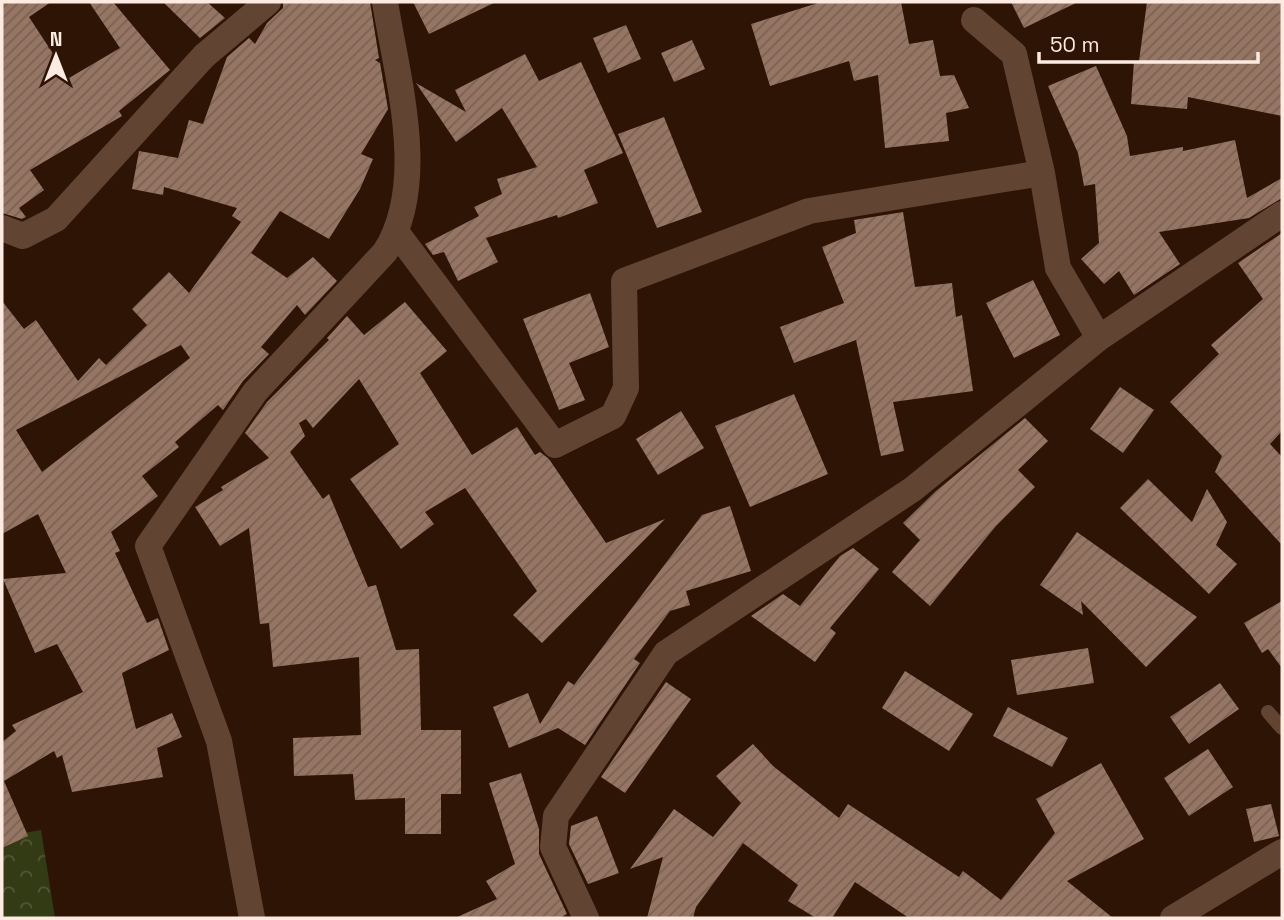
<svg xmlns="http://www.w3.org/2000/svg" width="1284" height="920" viewBox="0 0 1284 920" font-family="'Space Grotesk',sans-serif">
	<defs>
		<pattern id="forest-crowns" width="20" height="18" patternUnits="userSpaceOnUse" patternTransform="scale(1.75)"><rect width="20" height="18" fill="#333b14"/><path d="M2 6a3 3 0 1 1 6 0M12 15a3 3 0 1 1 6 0" fill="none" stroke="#515836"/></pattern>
		<pattern id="building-hatch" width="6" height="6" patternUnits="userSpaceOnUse" patternTransform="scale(1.75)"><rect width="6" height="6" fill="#967563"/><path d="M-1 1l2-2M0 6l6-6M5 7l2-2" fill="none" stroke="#786256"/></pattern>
	</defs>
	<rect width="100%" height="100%" fill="#2d1404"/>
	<!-- forest -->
	<path fill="url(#forest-crowns)" d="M 41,830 L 55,918 L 2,918 L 2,837 Z"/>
	<!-- building -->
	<path fill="url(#building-hatch)" fill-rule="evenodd" d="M 2,2 L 51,2 L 29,17 L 69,78 L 120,48 L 89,2 L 113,2 L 170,70 L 119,111 L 122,116 L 30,170 L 44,190 L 19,208 L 26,217 L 22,219 L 2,213 Z
		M 163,2 L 207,2 L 225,18 L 200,38 Z
		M 283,2 L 370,2 L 379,58 L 375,60 L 380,63 L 388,109 L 361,154 L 373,159 L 360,189 L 329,239 L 280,211 L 251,253 L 287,278 L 313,257 L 337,281 L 305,315 L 297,305 L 261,347 L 269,354 L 243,381 L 223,410 L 218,405 L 175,442 L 179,447 L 142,476 L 158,496 L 111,532 L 120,551 L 115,553 L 147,623 L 158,618 L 169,650 L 122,673 L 136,729 L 172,713 L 182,737 L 157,748 L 163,777 L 72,792 L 62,755 L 57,758 L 54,751 L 4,781 L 28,836 L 2,848 L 2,742 L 16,731 L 12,725 L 83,692 L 57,644 L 35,653 L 3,579 L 66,573 L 38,514 L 2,534 L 2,301 L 24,329 L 36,320 L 78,381 L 99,358 L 106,365 L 147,325 L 132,309 L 169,272 L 189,293 L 241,222 L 232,216 L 237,208 L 164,187 L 163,195 L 132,189 L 139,151 L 178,158 L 189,120 L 203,124 L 227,57 L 249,38 L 255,44 L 267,23 L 283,8 ZM 181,345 L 190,358 L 42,472 L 16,430 Z
		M 413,2 L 496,2 L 429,34 Z
		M 821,2 L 901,2 L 909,44 L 933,40 L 940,76 L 954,75 L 969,108 L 946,113 L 949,141 L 885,148 L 878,75 L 854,81 L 849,61 L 770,86 L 751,24 Z
		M 1011,2 L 1078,2 L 1024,28 Z
		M 1147,2 L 1282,2 L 1282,116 L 1188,97 L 1187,109 L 1131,104 L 1134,61 L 1139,61 Z
		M 626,25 L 641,59 L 608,73 L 593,38 Z
		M 692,40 L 705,69 L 674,82 L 661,53 Z
		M 525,54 L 539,81 L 581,62 L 623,153 L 584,170 L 598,203 L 558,218 L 557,215 L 486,238 L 498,262 L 458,281 L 444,252 L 433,255 L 425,244 L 479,216 L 474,207 L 502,194 L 497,179 L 537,167 L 502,108 L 456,142 L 416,83 L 466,112 L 455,90 Z
		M 1096,66 L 1127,136 L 1130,156 L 1183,147 L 1183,151 L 1235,140 L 1247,198 L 1282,178 L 1282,198 L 1249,218 L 1159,232 L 1180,264 L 1134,295 L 1119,271 L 1104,284 L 1081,259 L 1099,243 L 1095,184 L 1084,186 L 1078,153 L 1048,86 Z
		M 664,117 L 702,212 L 657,228 L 618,134 Z
		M 903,212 L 915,287 L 952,283 L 956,317 L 962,315 L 973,391 L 893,402 L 904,451 L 881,456 L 856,340 L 794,363 L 780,327 L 844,303 L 822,247 L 856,233 L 854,220 Z
		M 1282,233 L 1282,431 L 1270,444 L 1282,457 L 1282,545 L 1215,472 L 1222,456 L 1170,402 L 1219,354 L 1211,345 L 1263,299 L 1238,263 Z
		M 1033,280 L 1060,335 L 1014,358 L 986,303 Z
		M 590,293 L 609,347 L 569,363 L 585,400 L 559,410 L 523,319 Z
		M 405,302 L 447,351 L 420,373 L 472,455 L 517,427 L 535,455 L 540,452 L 549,459 L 606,543 L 665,519 L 542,643 L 513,615 L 537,591 L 465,488 L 425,512 L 434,524 L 401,549 L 350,479 L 399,444 L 359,379 L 313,428 L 306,419 L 299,423 L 305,436 L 290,452 L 323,499 L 329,494 L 368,587 L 376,585 L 396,650 L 419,649 L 421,730 L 461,730 L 461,794 L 441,794 L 441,834 L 405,834 L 405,798 L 355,800 L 353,774 L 294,776 L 293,738 L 361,735 L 359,657 L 273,667 L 269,623 L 260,624 L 249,528 L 220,546 L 195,507 L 223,490 L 221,487 L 269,458 L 245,433 L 267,402 L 329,340 L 327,338 L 347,316 L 364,335 Z
		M 1120,387 L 1154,410 L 1123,453 L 1090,429 Z
		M 794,394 L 828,474 L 750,507 L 715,426 Z
		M 681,411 L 704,448 L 658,475 L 636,439 Z
		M 1025,418 L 1048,441 L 1018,470 L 1035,487 L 996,526 L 930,606 L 892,572 L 920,540 L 903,523 L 936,491 Z
		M 1148,479 L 1192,522 L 1207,489 L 1227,522 L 1216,545 L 1237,564 L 1209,594 L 1120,508 Z
		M 730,506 L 751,571 L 686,591 L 690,605 L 670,611 L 634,659 L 640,663 L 585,745 L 558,728 L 509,748 L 493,707 L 528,693 L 540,724 L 568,681 L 574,685 L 702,515 Z
		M 1077,532 L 1197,617 L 1146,667 L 1081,601 L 1083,615 L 1040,585 Z
		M 853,548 L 879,569 L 830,628 L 836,633 L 815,662 L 751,616 L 783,594 L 800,606 L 840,556 Z
		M 1282,601 L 1282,668 L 1268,649 L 1262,653 L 1244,623 Z
		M 1088,648 L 1094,683 L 1017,695 L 1011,660 Z
		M 905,671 L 973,714 L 949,751 L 882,708 Z
		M 666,682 L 691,699 L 625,793 L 601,777 Z
		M 1220,683 L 1239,709 L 1189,744 L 1170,717 Z
		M 1008,707 L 1068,738 L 1052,767 L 993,736 Z
		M 753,744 L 773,766 L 839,818 L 848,804 L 959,877 L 963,871 L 1001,900 L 1055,833 L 1036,799 L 1101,763 L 1144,839 L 1067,881 L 1113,918 L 909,918 L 855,882 L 832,918 L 816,918 L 788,901 L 798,885 L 743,843 L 696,907 L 693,918 L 647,918 L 663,857 L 630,869 L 674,809 L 713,837 L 741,803 L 716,776 Z
		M 1208,749 L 1233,787 L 1189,816 L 1164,778 Z
		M 521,773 L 539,829 L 539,854 L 567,914 L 560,918 L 455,918 L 497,899 L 486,881 L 515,864 L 489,783 Z
		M 1271,804 L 1279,836 L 1254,842 L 1246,809 Z
		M 597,816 L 619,873 L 588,884 L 569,844 L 571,826 Z"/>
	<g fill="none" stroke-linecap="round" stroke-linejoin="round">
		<!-- lane -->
		<path stroke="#624433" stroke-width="14" d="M 1268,712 L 1282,728"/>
		<!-- street -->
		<path stroke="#624433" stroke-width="26" d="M 974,20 L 1014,54 L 1042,173 L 1058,268 L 1099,338
			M 2,228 L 23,236 L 56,219 L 204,56 L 268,2
			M 397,233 L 555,445 L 613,416 L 626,388 L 624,281 L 809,211 L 1042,173
			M 252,918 L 219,741 L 148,546 L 255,392 L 385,252 C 429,183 397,78 385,2
			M 586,918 L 553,847 L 556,816 L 666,653 L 913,489 L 1099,338 L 1282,214
			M 1173,918 L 1282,852"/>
	</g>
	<!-- border -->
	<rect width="1284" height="920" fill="none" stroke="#fdeae0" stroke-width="7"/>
	<!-- north arrow -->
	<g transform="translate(56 56)" stroke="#2d1404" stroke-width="5" paint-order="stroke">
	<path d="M0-5L12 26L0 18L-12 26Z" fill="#fdeae0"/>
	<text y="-10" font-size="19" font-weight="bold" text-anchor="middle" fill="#fdeae0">N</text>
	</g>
	<!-- scale -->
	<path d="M1039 52v10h219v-10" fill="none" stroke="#fdeae0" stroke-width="3.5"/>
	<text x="1050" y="52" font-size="21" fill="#fdeae0" stroke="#2d1404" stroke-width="5" paint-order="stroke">50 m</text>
</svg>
